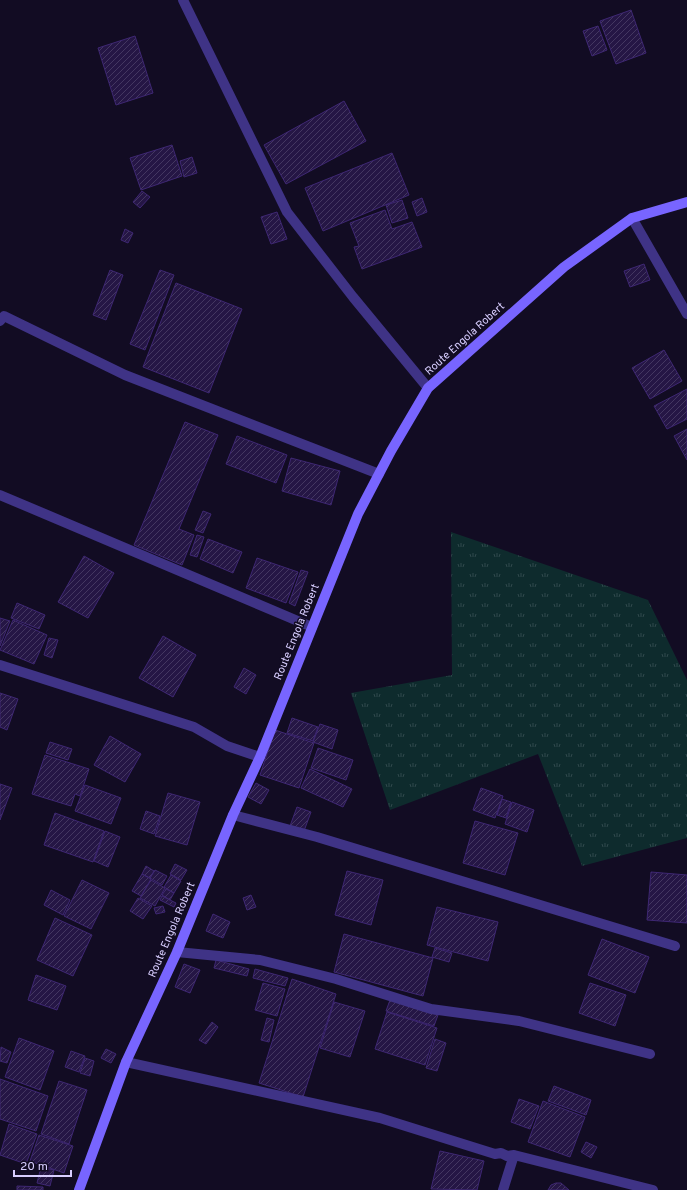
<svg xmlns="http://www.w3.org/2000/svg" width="687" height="1190" viewBox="0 0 687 1190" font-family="Overpass,sans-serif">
	<defs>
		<pattern id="grass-tufts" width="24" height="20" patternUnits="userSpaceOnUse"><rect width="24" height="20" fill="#0e2b2d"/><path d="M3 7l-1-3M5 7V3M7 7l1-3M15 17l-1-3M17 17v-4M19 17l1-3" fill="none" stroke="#30494c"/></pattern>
		<pattern id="building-hatch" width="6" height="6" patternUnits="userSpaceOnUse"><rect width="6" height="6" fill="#251645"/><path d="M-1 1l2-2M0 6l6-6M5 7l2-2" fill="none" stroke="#443761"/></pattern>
	</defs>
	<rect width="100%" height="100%" fill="#120c23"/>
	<!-- grass -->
	<path fill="url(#grass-tufts)" d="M 451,532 L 648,600 L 687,680 L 687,838 L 582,866 L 538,754 L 390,810 L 351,693 L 452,675 Z"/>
	<!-- building -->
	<path fill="url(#building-hatch)" stroke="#3e2773" d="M 631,10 L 646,53 L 616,64 L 600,21 Z
		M 598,26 L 607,50 L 592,56 L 583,31 Z
		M 135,36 L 153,93 L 116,105 L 98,48 Z
		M 344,101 L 366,141 L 286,184 L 264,145 Z
		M 172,145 L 182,176 L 141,190 L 130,158 Z
		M 392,153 L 409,195 L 323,231 L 305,188 Z
		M 192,157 L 197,173 L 184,177 L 180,161 Z
		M 142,191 L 150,197 L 140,208 L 133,202 Z
		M 422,198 L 427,212 L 417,216 L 412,202 Z
		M 402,200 L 408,218 L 392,223 L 386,205 Z
		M 385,210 L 392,229 L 412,222 L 422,247 L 362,269 L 354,247 L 359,246 L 350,223 Z
		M 277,212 L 287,239 L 271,244 L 261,217 Z
		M 125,229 L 133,233 L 128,243 L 121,240 Z
		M 644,264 L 650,280 L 630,287 L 624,271 Z
		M 110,270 L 123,275 L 106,320 L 93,315 Z
		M 160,270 L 174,275 L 145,350 L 130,344 Z
		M 176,283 L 242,309 L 209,393 L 143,367 Z
		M 664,350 L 682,381 L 650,399 L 632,368 Z
		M 687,389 L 687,419 L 667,429 L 654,406 Z
		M 185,422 L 218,435 L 179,529 L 194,535 L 182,565 L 134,545 Z
		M 687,429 L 687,460 L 674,436 Z
		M 237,436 L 287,455 L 276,483 L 226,464 Z
		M 291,458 L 340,471 L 331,505 L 282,491 Z
		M 203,511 L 211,514 L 203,533 L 195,530 Z
		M 197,535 L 204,537 L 197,557 L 190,555 Z
		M 208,539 L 242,552 L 233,573 L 200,559 Z
		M 84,556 L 114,573 L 88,618 L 58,602 Z
		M 257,558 L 298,572 L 286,603 L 246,588 Z
		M 301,570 L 308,572 L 295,606 L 289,603 Z
		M 17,603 L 45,615 L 39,629 L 11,618 Z
		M 0,618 L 10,621 L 0,646 Z
		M 13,620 L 47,635 L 34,664 L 0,650 Z
		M 163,636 L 196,655 L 173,697 L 139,678 Z
		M 49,638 L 58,640 L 52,658 L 44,655 Z
		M 244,668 L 256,675 L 246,694 L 234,687 Z
		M 0,693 L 18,699 L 7,730 L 0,727 Z
		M 292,718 L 318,727 L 313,741 L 287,733 Z
		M 320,724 L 338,730 L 332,749 L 313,742 Z
		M 275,730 L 314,743 L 299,788 L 260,775 Z
		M 110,736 L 141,754 L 125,782 L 94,765 Z
		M 50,742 L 72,749 L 68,760 L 46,753 Z
		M 318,748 L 353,760 L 346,780 L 311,768 Z
		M 45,755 L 89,769 L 80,796 L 75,794 L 71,806 L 32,794 Z
		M 310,769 L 352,789 L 343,807 L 301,788 Z
		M 256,783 L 269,790 L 261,804 L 248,797 Z
		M 0,784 L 12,788 L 0,820 Z
		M 85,785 L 121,798 L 111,824 L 75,811 Z
		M 481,788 L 503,796 L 495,818 L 473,810 Z
		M 168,793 L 200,802 L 187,845 L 155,836 Z
		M 502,799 L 511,802 L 506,818 L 497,815 Z
		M 512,802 L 534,810 L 527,832 L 505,824 Z
		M 297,807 L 311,812 L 304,831 L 290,826 Z
		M 146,811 L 160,816 L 154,834 L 140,829 Z
		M 55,813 L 104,831 L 93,862 L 44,845 Z
		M 475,821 L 518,833 L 505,875 L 463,863 Z
		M 105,831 L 120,837 L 108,867 L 94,861 Z
		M 175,864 L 187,870 L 181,880 L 170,874 Z
		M 146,866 L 154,871 L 150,878 L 142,874 Z
		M 155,870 L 167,876 L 162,885 L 150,878 Z
		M 347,871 L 383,880 L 371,925 L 335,915 Z
		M 651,872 L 687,875 L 687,923 L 647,920 Z
		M 142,874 L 151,879 L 141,896 L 132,891 Z
		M 171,875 L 181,881 L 174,893 L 164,887 Z
		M 82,880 L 109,893 L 91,929 L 64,916 Z
		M 151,880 L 165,888 L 155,906 L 140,898 Z
		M 166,889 L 174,893 L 170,900 L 162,895 Z
		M 51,890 L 70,900 L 63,915 L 44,905 Z
		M 251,895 L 256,907 L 247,910 L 243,898 Z
		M 162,896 L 176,903 L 174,907 L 160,900 Z
		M 138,898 L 152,906 L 143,919 L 130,911 Z
		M 163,906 L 165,912 L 156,914 L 154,908 Z
		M 437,907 L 498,922 L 488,961 L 427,945 Z
		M 213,914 L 230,922 L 223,938 L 206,931 Z
		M 55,918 L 92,935 L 73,976 L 37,960 Z
		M 344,934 L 433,958 L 423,996 L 334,972 Z
		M 602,939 L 649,957 L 635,993 L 588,975 Z
		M 435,948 L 452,953 L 449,962 L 432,957 Z
		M 216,960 L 249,969 L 247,976 L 214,968 Z
		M 184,964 L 200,970 L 190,993 L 175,987 Z
		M 255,969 L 288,978 L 285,986 L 253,978 Z
		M 36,975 L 66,986 L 57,1010 L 28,1000 Z
		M 292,979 L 336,994 L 303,1097 L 259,1083 Z
		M 263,983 L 285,989 L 277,1016 L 255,1010 Z
		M 590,983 L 626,995 L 615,1026 L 579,1013 Z
		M 390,1000 L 438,1015 L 434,1026 L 386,1011 Z
		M 334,1002 L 365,1011 L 350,1057 L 320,1048 Z
		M 387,1012 L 437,1028 L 425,1065 L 375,1049 Z
		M 267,1018 L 274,1020 L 269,1042 L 261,1040 Z
		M 212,1022 L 218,1027 L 206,1044 L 199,1040 Z
		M 19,1038 L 54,1051 L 40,1090 L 5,1077 Z
		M 435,1039 L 446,1043 L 437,1071 L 426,1068 Z
		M 1,1047 L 11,1052 L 7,1063 L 0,1061 Z
		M 106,1049 L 116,1054 L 111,1063 L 101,1058 Z
		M 71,1051 L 85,1056 L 79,1072 L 65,1067 Z
		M 85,1058 L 94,1061 L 90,1076 L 80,1073 Z
		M 0,1079 L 48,1096 L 36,1131 L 0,1119 Z
		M 59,1081 L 87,1090 L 69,1144 L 41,1134 Z
		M 554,1086 L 591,1100 L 586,1115 L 548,1101 Z
		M 519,1099 L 539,1106 L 530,1129 L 511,1122 Z
		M 543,1101 L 585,1117 L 570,1157 L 528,1142 Z
		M 9,1124 L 37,1134 L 26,1164 L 0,1155 Z
		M 39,1135 L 73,1146 L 64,1173 L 30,1161 Z
		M 586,1142 L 597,1147 L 591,1158 L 581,1152 Z
		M 440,1151 L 484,1161 L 477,1190 L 431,1189 Z
		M 41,1167 L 54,1170 L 50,1186 L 37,1183 Z
		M 556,1183 L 561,1183 L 569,1190 L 548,1190 L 551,1185 Z
		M 17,1186 L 43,1187 L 43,1190 L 17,1190 Z"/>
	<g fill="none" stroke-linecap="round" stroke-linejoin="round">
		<!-- street -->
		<path stroke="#3f3386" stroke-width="10" d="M 183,0 L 287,212 L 353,297 L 428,388
			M 632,218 L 687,314
			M 0,321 L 4,316 L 125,375 L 379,474
			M 0,495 L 312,627
			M 0,665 L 194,727 L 227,746 L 260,757
			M 233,815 L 317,837 L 675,946
			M 177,952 L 260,960 L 336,979 L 431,1009 L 519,1021 L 650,1054
			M 126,1062 L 380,1118 L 495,1154 L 501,1153 L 507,1156 L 514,1155 L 503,1190
			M 514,1155 L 653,1190"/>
		<!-- secondary -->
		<path stroke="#7865ff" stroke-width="10" d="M 79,1190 L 126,1062 L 177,952 L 233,815 L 260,757 L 358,514 L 391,451 L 428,388 L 564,267 L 632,218 L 687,202"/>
	</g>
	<g text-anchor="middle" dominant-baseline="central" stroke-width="3" stroke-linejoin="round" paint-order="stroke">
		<!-- street labels -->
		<g font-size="11" fill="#d8ceff" stroke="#120c23">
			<text transform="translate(465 339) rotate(-42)">Route Engola Robert</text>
			<text transform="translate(297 632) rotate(-68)">Route Engola Robert</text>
			<text transform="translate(172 930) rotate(-67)">Route Engola Robert</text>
		</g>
	</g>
	<!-- scale -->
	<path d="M14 1170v6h57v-6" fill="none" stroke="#d8ceff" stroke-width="2"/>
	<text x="20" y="1170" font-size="12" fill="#d8ceff" stroke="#120c23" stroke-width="3" paint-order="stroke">20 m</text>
</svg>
